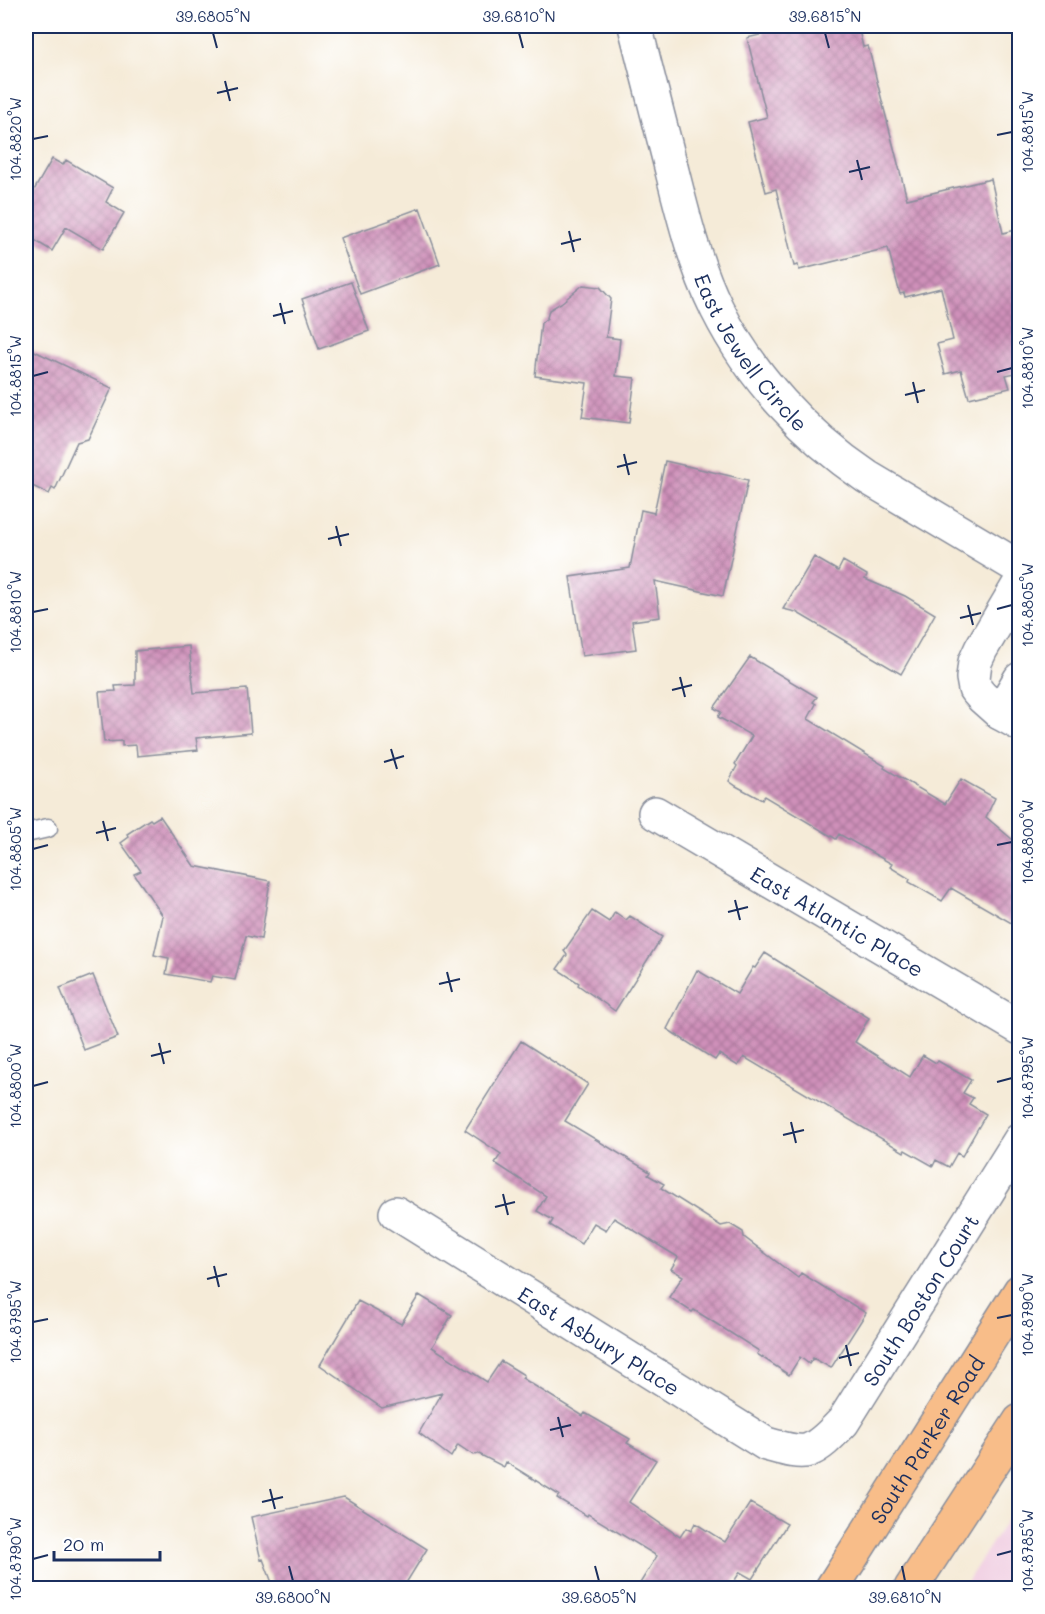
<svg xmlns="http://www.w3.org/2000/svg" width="1045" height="1614" viewBox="0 0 1045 1614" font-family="Mali,sans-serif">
	<defs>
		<pattern id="building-cross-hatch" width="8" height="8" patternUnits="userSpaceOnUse" patternTransform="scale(1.5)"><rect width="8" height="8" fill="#cf90b9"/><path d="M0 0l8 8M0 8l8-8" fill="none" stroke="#a7769a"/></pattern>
	</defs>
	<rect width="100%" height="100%" fill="#fff"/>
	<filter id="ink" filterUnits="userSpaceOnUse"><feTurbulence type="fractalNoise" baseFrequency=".0167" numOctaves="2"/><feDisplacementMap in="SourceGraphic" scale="12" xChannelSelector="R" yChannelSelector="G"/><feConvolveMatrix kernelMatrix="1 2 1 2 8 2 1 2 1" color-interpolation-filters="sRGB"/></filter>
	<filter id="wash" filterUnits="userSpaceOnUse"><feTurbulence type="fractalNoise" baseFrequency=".008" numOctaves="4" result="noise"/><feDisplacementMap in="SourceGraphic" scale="24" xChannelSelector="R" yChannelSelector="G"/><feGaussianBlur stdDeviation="1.35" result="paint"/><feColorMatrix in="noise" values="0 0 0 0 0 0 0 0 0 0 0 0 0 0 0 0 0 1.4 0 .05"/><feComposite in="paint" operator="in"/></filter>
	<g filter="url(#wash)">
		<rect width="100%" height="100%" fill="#f5ebd8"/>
		<!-- built -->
		<path fill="#f1d0e3" d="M 1019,1501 L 1019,1588 L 963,1588 Z"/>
		<g id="blocks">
			<!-- building -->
			<path fill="url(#building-cross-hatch)" d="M 762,26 L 858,26 L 863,47 L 868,46 L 907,199 L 991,179 L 1003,233 L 1020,229 L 1020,372 L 1006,375 L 1010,388 L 969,398 L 961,370 L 945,374 L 937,344 L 953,340 L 941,288 L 905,297 L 904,293 L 900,294 L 888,248 L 799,270 L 798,265 L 794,266 L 776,189 L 766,192 L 748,122 L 767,117 L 747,38 L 764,34 Z
				M 52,159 L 63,165 L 66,160 L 113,188 L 106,202 L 124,213 L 103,249 L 66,227 L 52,251 L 26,235 L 26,204 Z
				M 420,208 L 440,264 L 360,294 L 340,238 L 391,220 L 390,219 Z
				M 351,282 L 369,331 L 319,349 L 302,299 Z
				M 583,285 L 600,287 L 611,299 L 606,337 L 620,339 L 616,376 L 635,378 L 629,423 L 582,417 L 587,383 L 535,376 L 541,323 L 547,318 L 549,310 L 561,303 Z
				M 26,347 L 112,388 L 88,439 L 77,442 L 55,490 L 52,488 L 49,494 L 26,483 Z
				M 665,461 L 748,480 L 723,596 L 655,581 L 660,617 L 632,621 L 636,649 L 582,656 L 570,577 L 630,568 L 641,510 L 654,513 Z
				M 814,557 L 838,571 L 843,561 L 867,575 L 865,579 L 905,596 L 935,614 L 901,674 L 796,612 L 783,609 Z
				M 189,646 L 194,693 L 247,689 L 251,733 L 196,738 L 198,750 L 137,756 L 136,745 L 122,746 L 122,741 L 104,742 L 99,692 L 116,691 L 115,686 L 135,685 L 135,651 Z
				M 750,657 L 817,697 L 813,702 L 816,704 L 808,719 L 885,766 L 884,768 L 945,804 L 961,779 L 995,798 L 986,817 L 1020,846 L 1020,928 L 951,888 L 942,901 L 909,882 L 910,879 L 890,867 L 892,864 L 839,834 L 836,839 L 764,796 L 762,800 L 736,786 L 729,781 L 737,766 L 735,764 L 752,736 L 718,717 L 721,712 L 714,708 Z
				M 160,816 L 194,866 L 270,881 L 261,939 L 246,936 L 235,980 L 212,976 L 210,982 L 166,974 L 169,958 L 154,955 L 163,916 L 134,874 L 141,871 L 121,843 L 129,837 L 127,834 L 150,819 L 152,821 Z
				M 592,911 L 609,922 L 615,912 L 626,920 L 630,916 L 662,937 L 615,1011 L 578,985 L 579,983 L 557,969 L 567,955 L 564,951 Z
				M 765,953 L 869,1018 L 855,1042 L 910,1077 L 923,1055 L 936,1063 L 938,1061 L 971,1080 L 963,1093 L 973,1098 L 969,1104 L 986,1114 L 962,1156 L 957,1153 L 949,1167 L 936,1160 L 933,1166 L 905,1150 L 904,1152 L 744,1057 L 738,1066 L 719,1054 L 715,1060 L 667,1029 L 697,970 L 737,994 L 753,967 L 755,968 Z
				M 93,975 L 118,1037 L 84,1050 L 60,988 Z
				M 521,1041 L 588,1084 L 565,1121 L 650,1172 L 648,1175 L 664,1184 L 661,1188 L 721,1226 L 730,1224 L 743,1232 L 744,1237 L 798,1278 L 801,1273 L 866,1313 L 831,1368 L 813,1358 L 809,1364 L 800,1357 L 789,1375 L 757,1354 L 759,1351 L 715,1323 L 694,1310 L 692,1312 L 669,1297 L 683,1276 L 671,1269 L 678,1257 L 614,1218 L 606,1230 L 594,1223 L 581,1244 L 550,1225 L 553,1220 L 537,1211 L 546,1196 L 495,1163 L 501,1154 L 465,1130 Z
				M 419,1295 L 452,1315 L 432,1347 L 487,1382 L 501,1361 L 524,1375 L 522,1378 L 583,1416 L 585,1413 L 630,1439 L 627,1443 L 656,1460 L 629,1502 L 680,1537 L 686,1528 L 691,1531 L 695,1523 L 725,1542 L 750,1503 L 787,1524 L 752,1579 L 740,1572 L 730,1588 L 637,1588 L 657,1556 L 588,1514 L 587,1516 L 557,1498 L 559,1495 L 506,1462 L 504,1467 L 479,1454 L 473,1455 L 458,1445 L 451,1457 L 419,1433 L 442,1393 L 382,1408 L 320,1365 L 358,1301 L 401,1324 Z
				M 344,1497 L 427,1549 L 403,1588 L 377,1588 L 369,1584 L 351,1588 L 274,1588 L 263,1559 L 261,1560 L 251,1517 Z"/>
		</g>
	</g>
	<g filter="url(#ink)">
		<use href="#blocks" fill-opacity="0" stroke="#888d9b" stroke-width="1.5"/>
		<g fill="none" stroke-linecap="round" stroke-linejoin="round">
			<defs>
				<path id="lane" d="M 26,833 L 48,828"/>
				<g id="street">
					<path id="s1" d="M 635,26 C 647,73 659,120 671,167 C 683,215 695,265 717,309 C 751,377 805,435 867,477 L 1020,568"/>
					<path d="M 1020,583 L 981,649 L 975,662 L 973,678 L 975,689 L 982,697 L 1000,713 L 1020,724"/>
					<path d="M 1000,713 L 1020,679"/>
					<path id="s2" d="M 655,813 L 1020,1028"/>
					<path id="s3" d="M 396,1213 L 766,1444 C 778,1447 798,1454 809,1450 C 822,1445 833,1432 843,1422 L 1020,1140"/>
				</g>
				<g id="primary">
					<path id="s4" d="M 832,1588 L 1020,1291"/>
					<path d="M 911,1588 L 1020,1421"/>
				</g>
			</defs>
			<!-- lane casing -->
			<use href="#lane" stroke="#888d9b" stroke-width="21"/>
			<!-- street casing -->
			<use href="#street" stroke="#888d9b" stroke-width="36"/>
			<!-- primary casing -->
			<use href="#primary" stroke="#888d9b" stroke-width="36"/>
			<!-- lane -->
			<use href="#lane" stroke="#fff" stroke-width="18"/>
			<!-- street -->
			<use href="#street" stroke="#fff" stroke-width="33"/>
			<!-- primary -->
			<use href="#primary" stroke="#f8bd89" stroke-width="33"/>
		</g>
	</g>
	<!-- ticks -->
	<path fill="none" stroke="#1b2f5e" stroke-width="2" d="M 213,33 L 217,48M 519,33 L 523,48M 825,33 L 829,48M 225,81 L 230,101M 217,93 L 238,88M 997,135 L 1012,132M 33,139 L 48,136M 857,160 L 862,180M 849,172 L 870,167M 569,231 L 574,252M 561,244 L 581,239M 280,303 L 285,324M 273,316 L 293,311M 997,372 L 1012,368M 33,376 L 48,372M 913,382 L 918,403M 905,395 L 925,390M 624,454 L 629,475M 617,467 L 637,462M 336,526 L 341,546M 328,539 L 349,534M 968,605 L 973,625M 997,609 L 1012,605M 33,612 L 48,609M 960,618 L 981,613M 680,677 L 685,697M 672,690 L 692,685M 391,749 L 397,769M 384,762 L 404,756M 103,821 L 108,841M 96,833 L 116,828M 997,845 L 1012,842M 33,849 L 48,845M 735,900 L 740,920M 728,912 L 748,907M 447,972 L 452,992M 439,984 L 460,979M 159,1043 L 164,1064M 151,1056 L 171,1051M 997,1082 L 1012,1078M 33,1086 L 48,1082M 791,1122 L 796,1143M 783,1135 L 804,1130M 503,1194 L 508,1215M 495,1207 L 515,1202M 214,1266 L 219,1287M 207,1279 L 227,1274M 997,1318 L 1012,1315M 33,1322 L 48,1319M 846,1345 L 851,1366M 839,1358 L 859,1353M 558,1417 L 563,1437M 550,1430 L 571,1425M 270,1489 L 275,1509M 262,1502 L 283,1497M 997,1555 L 1012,1551M 33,1559 L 48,1555M 289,1566 L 293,1581M 595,1566 L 599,1581M 902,1566 L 905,1581"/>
	<g text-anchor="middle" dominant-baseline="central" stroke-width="4.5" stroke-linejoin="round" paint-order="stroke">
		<!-- street labels -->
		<g font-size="21" fill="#1b2f5e" stroke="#fff">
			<text stroke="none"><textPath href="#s1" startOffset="350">East Jewell Circle</textPath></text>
			<text stroke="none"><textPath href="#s2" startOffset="212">East Atlantic Place</textPath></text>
			<text stroke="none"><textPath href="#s3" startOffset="669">South Boston Court</textPath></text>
			<text stroke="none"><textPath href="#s3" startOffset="240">East Asbury Place</textPath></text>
			<text stroke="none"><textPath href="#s4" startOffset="176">South Parker Road</textPath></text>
		</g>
	</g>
	<!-- margin -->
	<rect width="1045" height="1614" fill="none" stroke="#fff" stroke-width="66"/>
	<!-- scale -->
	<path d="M54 1551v9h106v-9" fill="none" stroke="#1b2f5e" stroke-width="3"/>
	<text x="63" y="1551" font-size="18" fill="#1b2f5e" stroke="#ffffff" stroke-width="4.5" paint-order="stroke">20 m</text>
	<rect x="33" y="33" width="979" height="1548" fill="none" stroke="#1b2f5e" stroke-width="2"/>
	<g font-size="15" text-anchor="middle" fill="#1b2f5e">
		<text x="213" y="22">39.6805°N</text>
		<text x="519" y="22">39.6810°N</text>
		<text x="825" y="22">39.6815°N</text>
		<text transform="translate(1028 132) rotate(-90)" y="5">104.8815°W</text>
		<text transform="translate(16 139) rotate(-90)" y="5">104.8820°W</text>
		<text transform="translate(1028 368) rotate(-90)" y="5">104.8810°W</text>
		<text transform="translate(16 376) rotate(-90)" y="5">104.8815°W</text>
		<text transform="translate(1028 605) rotate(-90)" y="5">104.8805°W</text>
		<text transform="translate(16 612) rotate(-90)" y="5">104.8810°W</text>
		<text transform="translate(1028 842) rotate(-90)" y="5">104.8800°W</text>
		<text transform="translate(16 849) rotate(-90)" y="5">104.8805°W</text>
		<text transform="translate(1028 1078) rotate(-90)" y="5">104.8795°W</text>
		<text transform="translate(16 1086) rotate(-90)" y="5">104.8800°W</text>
		<text transform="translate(1028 1315) rotate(-90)" y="5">104.8790°W</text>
		<text transform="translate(16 1322) rotate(-90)" y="5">104.8795°W</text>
		<text transform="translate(1028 1551) rotate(-90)" y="5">104.8785°W</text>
		<text transform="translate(16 1559) rotate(-90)" y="5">104.8790°W</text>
		<text x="293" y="1603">39.6800°N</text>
		<text x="599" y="1603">39.6805°N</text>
		<text x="905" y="1603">39.6810°N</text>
	</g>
</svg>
